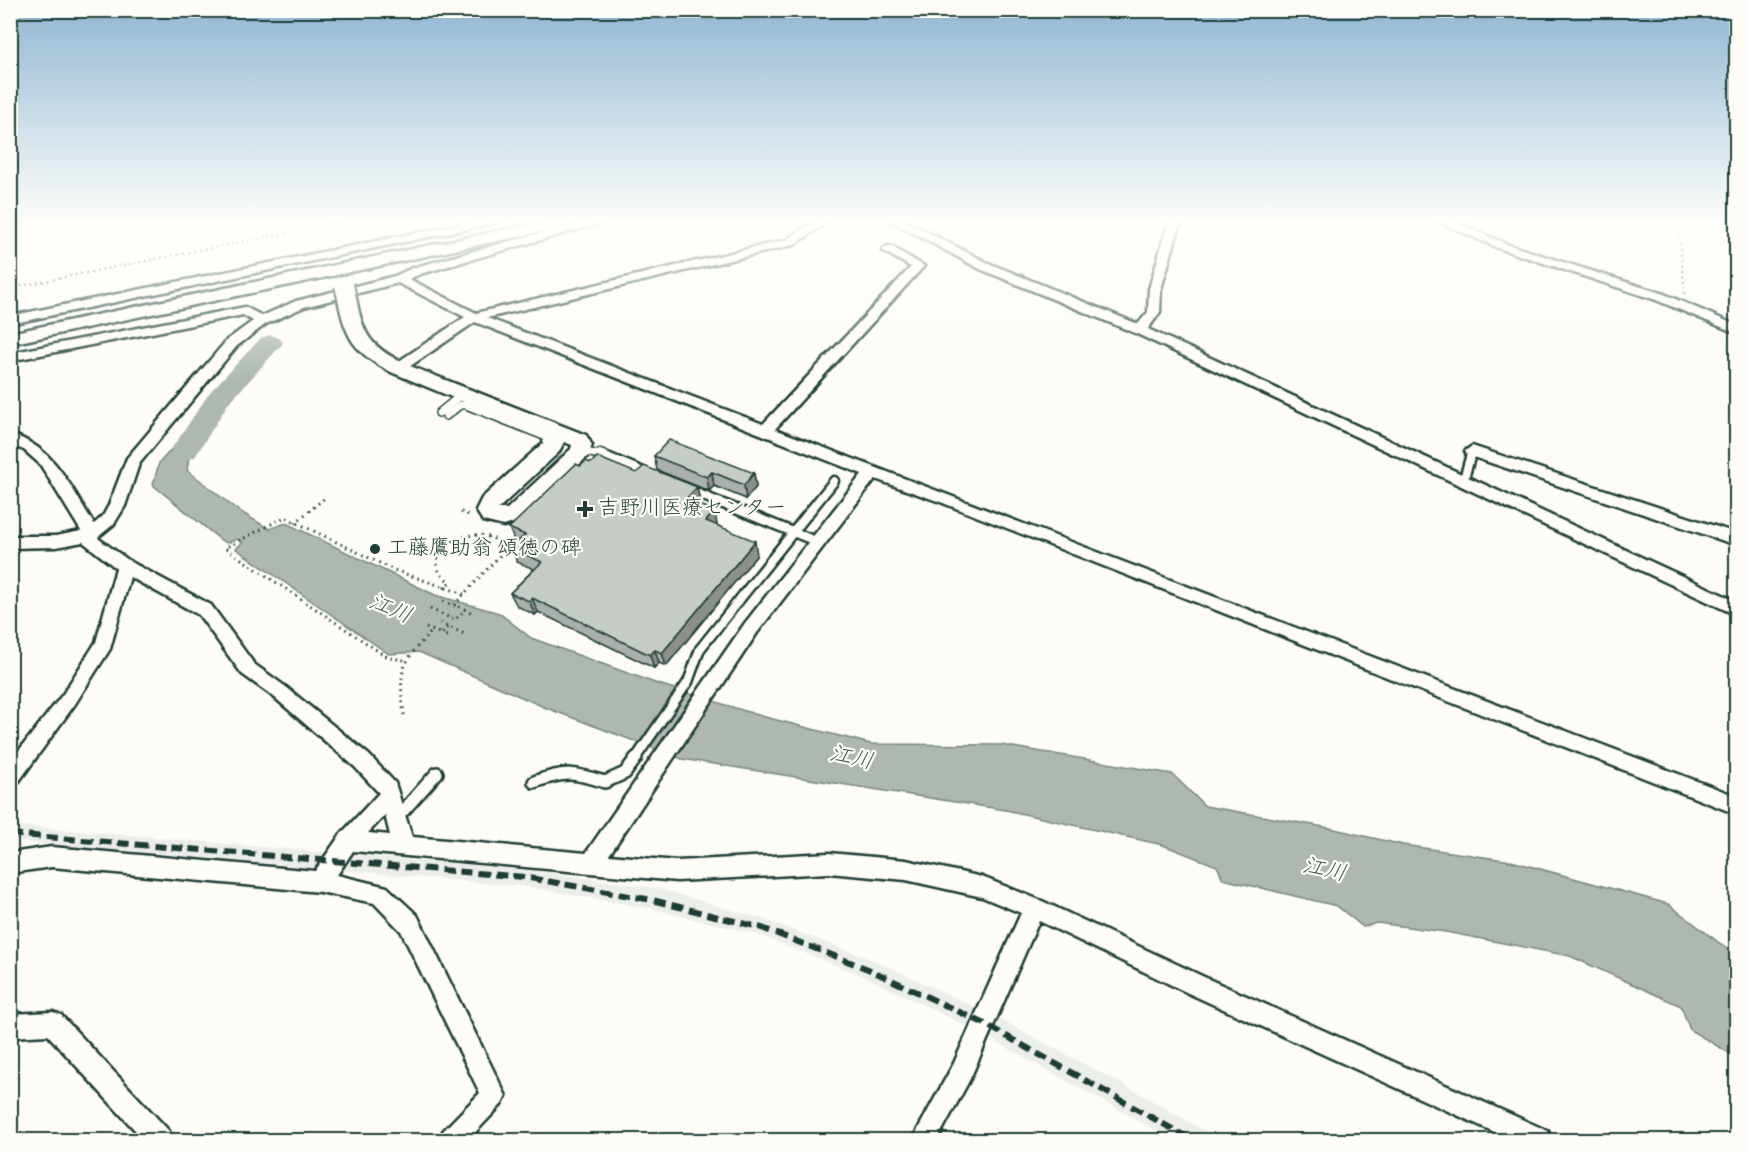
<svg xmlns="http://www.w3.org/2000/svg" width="1747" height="1151" viewBox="0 0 1747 1151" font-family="'Indie Flower','Klee One',sans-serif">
	<rect width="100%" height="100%" fill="#fdfcf7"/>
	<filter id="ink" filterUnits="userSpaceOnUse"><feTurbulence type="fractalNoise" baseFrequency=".0167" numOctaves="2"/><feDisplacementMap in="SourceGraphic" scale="12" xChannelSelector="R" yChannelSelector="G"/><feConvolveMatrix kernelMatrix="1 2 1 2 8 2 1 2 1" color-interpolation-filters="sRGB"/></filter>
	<g filter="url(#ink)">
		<!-- built -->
		<path fill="#eceee9" d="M 10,825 L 528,870 L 656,888 L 766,920 L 873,960 L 988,1013 L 1139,1093 L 1220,1140 L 1173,1140 L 979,1032 L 866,977 L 759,935 L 649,908 L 520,886 L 11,841 Z"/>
		<!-- water -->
		<path fill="#aeb8b1" stroke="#75877f" stroke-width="1.5" d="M 204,413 L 215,414 L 190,451 L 187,470 L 236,509 L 269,529 L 286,523 L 435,595 L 499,613 L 531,638 L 655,683 L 761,716 L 871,744 L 1001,745 L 1172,774 L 1205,806 L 1330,828 L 1403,845 L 1511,861 L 1668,904 L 1730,951 L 1736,953 L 1736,1057 L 1690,1030 L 1681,1006 L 1570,956 L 1446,932 L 1377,923 L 1363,927 L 1337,906 L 1223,879 L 1217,866 L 1163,845 L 1006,810 L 682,759 L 544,707 L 419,652 L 389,654 L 236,549 L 243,542 L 238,539 L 227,543 L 221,540 L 153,485 L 159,463 Z"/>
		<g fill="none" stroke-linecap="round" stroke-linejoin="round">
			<!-- river -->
			<path fill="#aeb8b1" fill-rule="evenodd" d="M 270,335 L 279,338 L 283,343 L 228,404 L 195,457 L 185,460 L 175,457 L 171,450 L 210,392 L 261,338 Z"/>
			<defs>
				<path id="lane-far2" d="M 439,413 L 462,394
					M 446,416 L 460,405 L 466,405 L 554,440
					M 581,451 L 604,456
					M 1471,456 L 1472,451"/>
				<path id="lane-far1" d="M 600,454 L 648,474
					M 1463,482 L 1471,454
					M 691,491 L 818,542
					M 635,759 L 688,682 L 700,649 L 834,481"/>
				<path id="lane" d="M 534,782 C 567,771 572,772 605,782 L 625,773 L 636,758
					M 395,815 L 404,810 L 437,773"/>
				<path id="street" d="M 474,221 L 497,221 L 491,224 L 10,324 L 10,316 Z
					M 584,221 L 603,221 L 601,223 L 420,274 L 409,279 L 476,313 L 786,240 L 815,221 L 829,221 L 794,245 L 487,318 L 763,424 L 911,267 L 882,250 L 888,246 L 892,247 L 924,266 L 775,429 L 1736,796 L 1736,814 L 943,503 L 875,479 L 757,633 L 609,855 L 677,861 L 829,853 L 906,860 L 982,877 L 1042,901 L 1204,977 L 1548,1131 L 1551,1140 L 1512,1140 L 1188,993 L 1039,921 L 970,1079 L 937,1140 L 912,1140 L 954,1063 L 1021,913 L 982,897 L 906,880 L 829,873 L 677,881 L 353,851 L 337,875 L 387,887 L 417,915 L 506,1096 L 502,1104 L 468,1140 L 440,1140 L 443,1131 L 480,1093 L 401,931 L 374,903 L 320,892 L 52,867 L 10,873 L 10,853 L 52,847 L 315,871 L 341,834 L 379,793 L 355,767 L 274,697 L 242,674 L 199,615 L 130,577 L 110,649 L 75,704 L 17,784 L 10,787 L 10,762 L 63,694 L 96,642 L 116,568 L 83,542 L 56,547 L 10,548 L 10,536 L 56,536 L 81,531 L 40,464 L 24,450 L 10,445 L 10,434 C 55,447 71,488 94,524 L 103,516 L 109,505 L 127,458 L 227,340 L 253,321 L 243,315 L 10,361 L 10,353 L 245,307 L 262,316 L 296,301 L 395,276 L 412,268 ZM 398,283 L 465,317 L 393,365 L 391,368 L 393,371 L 403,371 L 475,322 L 862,474 L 745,623 L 586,853 L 413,837 L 411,834 L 395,783 L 369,755 L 286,687 L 254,664 L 211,605 L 131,562 L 99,539 L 98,537 L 114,524 L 125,506 L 139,464 L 237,346 L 266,324 L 304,307 ZM 385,815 L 390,835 L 368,833 Z
					M 891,221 L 906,221 L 988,263 L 1138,324 L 1148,312 L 1149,289 L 1169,221 L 1181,221 L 1161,289 L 1160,312 L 1148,329 L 1736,601 L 1736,615 L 1135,333 L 980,269 Z
					M 1437,221 L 1453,221 L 1506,244 L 1664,294 L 1736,325 L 1736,333 L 1656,300 L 1498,248 Z
					M 1472,446 L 1736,533 L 1736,545 L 1467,455 L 1465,451 Z
					M 53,1012 L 61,1015 L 169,1131 L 172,1140 L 144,1140 L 48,1035 L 10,1037 L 10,1014 Z"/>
				<path id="secondary" d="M 546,221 L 576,221 L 568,226 L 10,344 L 10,333 Z
					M 347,293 L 353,294 L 356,298 C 363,336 370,346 405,364 L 586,435 L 592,445 L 588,456 L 522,520 L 504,526 L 483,521 L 476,510 L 482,498 L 543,443 L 544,435 L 391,372 C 355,353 345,338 338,298 L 341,294 ZM 564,442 L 572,445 L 571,449 L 507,509 L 498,509 L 559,452 Z"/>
			</defs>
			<!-- lane-far2 casing -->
			<use href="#lane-far2" stroke="#1f3d34" stroke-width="10"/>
			<!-- lane-far1 casing -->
			<use href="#lane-far1" stroke="#1f3d34" stroke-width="13"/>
			<!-- lane casing -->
			<use href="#lane" stroke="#1f3d34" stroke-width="16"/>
			<!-- street casing -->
			<use href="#street" stroke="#1f3d34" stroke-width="5"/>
			<!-- secondary casing -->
			<use href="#secondary" stroke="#1f3d34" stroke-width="5"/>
			<!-- path-far1 -->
			<path stroke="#1f3d34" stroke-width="2" stroke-dasharray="1.5 4" stroke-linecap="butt" d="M 1678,221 L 1685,294
				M 10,288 L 347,221"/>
			<!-- path -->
			<path stroke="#1f3d34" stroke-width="3" stroke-dasharray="1.5 4.5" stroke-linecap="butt" d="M 461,512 L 471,516
				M 295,523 L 327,496
				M 444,588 L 450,582 C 418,561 452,534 478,535 C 489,535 499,542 509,546
				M 443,601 L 455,606
				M 430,609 L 455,620 L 465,609 L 454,605 L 517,537
				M 464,609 L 475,614
				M 440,623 L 467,635
				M 426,628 L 442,634
				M 447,636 L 442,634 L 449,626
				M 404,660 L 387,657 L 225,548 L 285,517 L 394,570 L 464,594
				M 404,715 C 398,669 401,663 433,630"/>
			<!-- lane-far2 -->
			<use href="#lane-far2" stroke="#fdfcf7" stroke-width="7"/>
			<!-- lane-far1 -->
			<use href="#lane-far1" stroke="#fdfcf7" stroke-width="8"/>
			<!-- lane -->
			<use href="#lane" stroke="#fdfcf7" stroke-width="11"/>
			<!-- street -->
			<use href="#street" fill="#fdfcf7" fill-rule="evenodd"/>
			<!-- secondary -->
			<use href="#secondary" fill="#fdfcf7" fill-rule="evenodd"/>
			<!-- rail -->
			<path stroke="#1f3d34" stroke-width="6" stroke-dasharray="12 6" stroke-linecap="butt" d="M 10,834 L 524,877 L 652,900 L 762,928 L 868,969 L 983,1023 L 1192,1140"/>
			<defs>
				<path id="secondary-bridge" d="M 344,285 L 347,298"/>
			</defs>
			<!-- secondary-bridge casing -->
			<use href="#secondary-bridge" stroke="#1f3d34" stroke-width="22" stroke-linecap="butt"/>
			<!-- secondary-bridge -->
			<use href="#secondary-bridge" stroke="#fdfcf7" stroke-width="18"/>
		</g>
		<!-- wall -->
		<path fill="#aab0ab" stroke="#1f3d34" stroke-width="1.5" d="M 654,456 L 754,473 L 756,487 L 746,499 L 714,486 L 709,491 L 657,470 Z
			M 580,466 L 700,501 L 698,504 L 717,525 L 757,555 L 666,666 L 659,663 L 654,668 L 538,612 L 535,615 L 517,606 L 510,593 L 534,569 L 517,562 L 511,548 L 517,543 L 515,542 L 509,528 Z"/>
		<!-- shaded-wall -->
		<path fill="#8b908b" stroke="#1f3d34" stroke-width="1.5" d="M 712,472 L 714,486 L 709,491 L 707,477 Z
			M 754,473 L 756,487 L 746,499 L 744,485 Z
			M 697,487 L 700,501 L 689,513 L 686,499 Z
			M 715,511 L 717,525 L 708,535 L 706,521 Z
			M 755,541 L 757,555 L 666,666 L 662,653 Z
			M 532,598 L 538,612 L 535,615 L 529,601 Z
			M 655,650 L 659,663 L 654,668 L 650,655 Z"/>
		<!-- building -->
		<path fill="#c6cdc7" stroke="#1f3d34" stroke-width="1.5" d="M 669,440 L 754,473 L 744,485 L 712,472 L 707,477 L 654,456 Z
			M 597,457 L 636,473 L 644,466 L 697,487 L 686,499 L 715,511 L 706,521 L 755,541 L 662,653 L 655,650 L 650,655 L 532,598 L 529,601 L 510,593 L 542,562 L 511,548 L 525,535 L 509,528 L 576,464 L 580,466 L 586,461 L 591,463 Z"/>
	</g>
	<!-- sky -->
	<linearGradient id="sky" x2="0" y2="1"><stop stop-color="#91b6d2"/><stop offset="0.58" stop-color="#fefefb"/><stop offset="1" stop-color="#fefefb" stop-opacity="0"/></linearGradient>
	<rect width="1747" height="382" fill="url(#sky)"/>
	<!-- markers -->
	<g fill="#1f3d34" stroke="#fdfcf7" stroke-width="2">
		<path d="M582 500h6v6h6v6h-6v6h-6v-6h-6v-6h6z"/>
		<circle cx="375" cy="549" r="6"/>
	</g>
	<g text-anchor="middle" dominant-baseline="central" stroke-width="4.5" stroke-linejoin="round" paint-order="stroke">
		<!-- poi labels -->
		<g font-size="21" fill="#1f3d34" stroke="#fdfcf7" text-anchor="start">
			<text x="598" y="509">吉野川医療センター</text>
			<text x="387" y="549">工藤鷹助翁 頌徳の碑</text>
		</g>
		<!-- water labels -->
		<g font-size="22" font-style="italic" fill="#435c53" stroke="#fdfcf7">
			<text transform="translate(390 610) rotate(23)">江川</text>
			<text transform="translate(851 759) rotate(13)">江川</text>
			<text transform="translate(1324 871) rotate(13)">江川</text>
		</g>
	</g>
	<!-- margin -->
	<rect width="1747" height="1151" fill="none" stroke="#fdfcf7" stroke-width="36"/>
	<rect x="18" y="18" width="1711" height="1115" fill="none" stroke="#1f3d34" stroke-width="2" filter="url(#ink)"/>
</svg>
